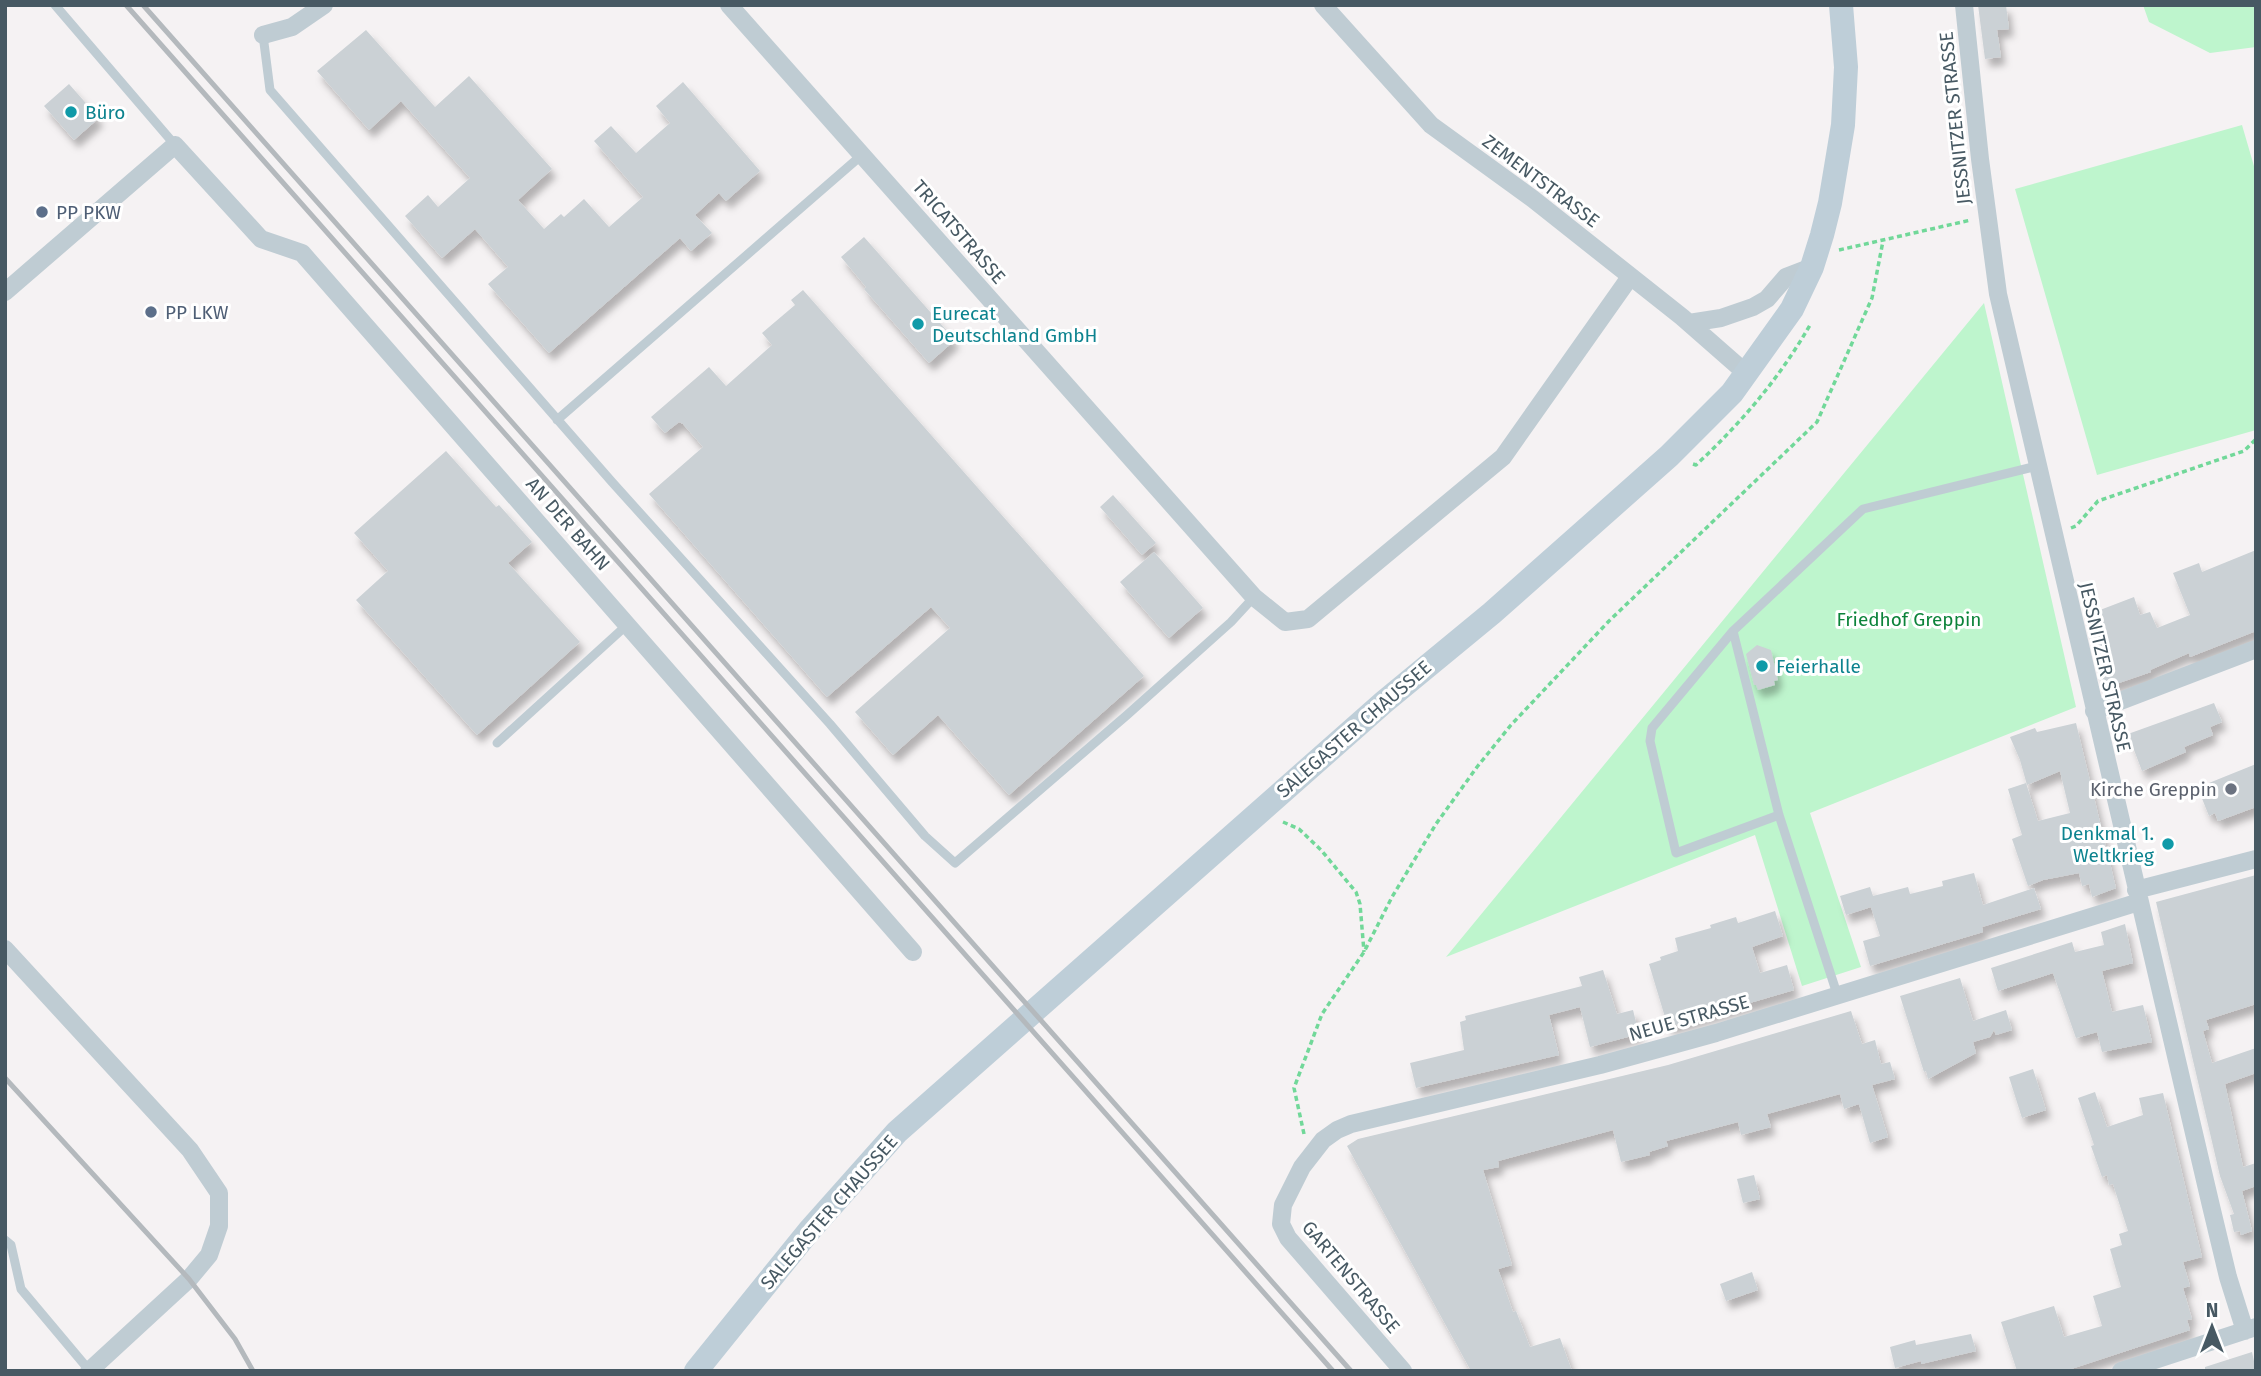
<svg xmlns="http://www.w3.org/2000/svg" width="2261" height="1376" viewBox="0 0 2261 1376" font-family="'Fira Sans',sans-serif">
	<defs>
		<filter id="shadow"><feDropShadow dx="4.5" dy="8" stdDeviation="3.5" flood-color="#0004"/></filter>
	</defs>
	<rect width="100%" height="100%" fill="#f5f2f3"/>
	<!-- green -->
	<path fill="#bef5cd" d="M 2143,5 L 2256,5 L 2256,47 L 2210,53 L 2149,22 Z
		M 2242,125 L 2256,173 L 2256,430 L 2097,475 L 2015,189 Z
		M 1984,303 L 2076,707 L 1810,813 L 1861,967 L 1802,986 L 1755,835 L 1446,957 Z"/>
	<!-- building -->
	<path fill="#cbd1d5" filter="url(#shadow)" d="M 1978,5 L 2006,5 L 2009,29 L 1997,30 L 2001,57 L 1985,59 Z
		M 366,30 L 435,107 L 469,76 L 552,169 L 518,200 L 544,229 L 561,214 L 564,217 L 584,199 L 609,227 L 643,197 L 594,141 L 611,126 L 636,153 L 670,123 L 656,106 L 683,82 L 760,171 L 726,201 L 719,193 L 695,215 L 712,233 L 691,251 L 680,238 L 549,353 L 488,284 L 508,267 L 475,229 L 442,258 L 405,216 L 428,195 L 438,207 L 470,178 L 401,101 L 369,130 L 317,71 Z
		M 69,84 L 99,118 L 74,140 L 44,106 Z
		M 864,237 L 955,340 L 929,363 L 864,289 L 866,287 L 841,257 Z
		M 803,290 L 1144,676 L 1009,795 L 938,715 L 893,755 L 855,712 L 950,628 L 931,607 L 827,697 L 649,494 L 703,447 L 683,424 L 679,422 L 665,433 L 651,417 L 709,367 L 726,386 L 772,345 L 762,333 L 795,305 L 791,300 Z
		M 446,451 L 496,507 L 499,505 L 532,542 L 508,563 L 580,642 L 477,735 L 356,600 L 388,571 L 354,533 Z
		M 1113,495 L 1156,543 L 1142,555 L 1100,507 Z
		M 2256,550 L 2256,631 L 2190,657 L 2189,653 L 2150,670 L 2151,672 L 2104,688 L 2087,615 L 2134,597 L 2140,615 L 2150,612 L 2157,628 L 2190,615 L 2173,573 L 2199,563 L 2202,572 Z
		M 1154,552 L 1203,608 L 1169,638 L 1120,582 Z
		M 1757,645 L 1771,650 L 1778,680 L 1774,681 L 1775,685 L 1758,690 L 1756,685 L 1754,685 L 1746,654 Z
		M 2214,703 L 2222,722 L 2210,727 L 2213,735 L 2184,747 L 2186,752 L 2142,771 L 2128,734 Z
		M 2076,723 L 2116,888 L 2092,897 L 2089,884 L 2082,886 L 2079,873 L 2043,880 L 2028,886 L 2012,839 L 2022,835 L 2008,789 L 2026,783 L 2038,821 L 2070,813 L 2060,771 L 2027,785 L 2020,760 L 2010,737 L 2035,728 L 2037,732 Z
		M 2256,764 L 2256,807 L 2218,821 L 2215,813 L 2209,816 L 2201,796 L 2207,793 L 2204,785 Z
		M 1974,873 L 1983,905 L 2034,888 L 2041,909 L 1982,927 L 1983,932 L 1870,966 L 1863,941 L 1880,936 L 1871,907 L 1846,915 L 1840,896 L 1870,887 L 1873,896 L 1908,887 L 1910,894 L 1943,886 L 1942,881 Z
		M 2256,875 L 2256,1004 L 2206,1020 L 2209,1029 L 2203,1031 L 2212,1063 L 2256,1048 L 2256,1073 L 2225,1084 L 2243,1167 L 2256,1163 L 2256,1186 L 2242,1191 L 2252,1231 L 2241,1235 L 2240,1231 L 2234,1232 L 2230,1215 L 2234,1214 L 2220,1176 L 2156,902 Z
		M 1775,911 L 1783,936 L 1752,947 L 1760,973 L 1787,965 L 1794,990 L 1668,1027 L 1649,964 L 1661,960 L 1660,957 L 1678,951 L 1675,938 L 1711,928 L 1710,925 L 1736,917 L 1738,923 Z
		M 2125,924 L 2133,963 L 2102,971 L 2112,1012 L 2143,1005 L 2152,1042 L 2102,1052 L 2097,1032 L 2076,1038 L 2053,973 L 1998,991 L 1991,968 L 2072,942 L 2075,952 L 2104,945 L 2101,932 Z
		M 1603,970 L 1617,1014 L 1633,1010 L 1639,1034 L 1590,1047 L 1580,1007 L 1549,1015 L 1559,1055 L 1416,1088 L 1410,1063 L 1464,1050 L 1460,1022 L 1466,1020 L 1465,1016 L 1582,986 L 1579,977 Z
		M 1960,978 L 1973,1021 L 2006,1010 L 2012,1030 L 1996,1035 L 1994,1030 L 1990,1037 L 1973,1042 L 1976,1053 L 1928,1079 L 1926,1071 L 1924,1072 L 1900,996 Z
		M 1851,1011 L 1862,1044 L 1875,1040 L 1881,1064 L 1890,1062 L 1895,1079 L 1872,1085 L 1888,1137 L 1870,1143 L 1859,1104 L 1844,1109 L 1840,1094 L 1767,1114 L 1771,1127 L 1741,1135 L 1738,1122 L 1666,1141 L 1668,1146 L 1649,1152 L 1650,1155 L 1621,1162 L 1613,1130 L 1498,1161 L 1499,1167 L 1483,1170 L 1512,1265 L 1498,1269 L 1513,1312 L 1516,1311 L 1530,1347 L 1560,1338 L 1572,1371 L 1471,1371 L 1347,1146 L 1358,1139 L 1668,1065 Z
		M 2033,1069 L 2046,1110 L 2022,1118 L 2009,1077 Z
		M 2095,1092 L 2107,1127 L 2143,1115 L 2139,1098 L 2163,1093 L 2202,1257 L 2183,1262 L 2190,1286 L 2183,1288 L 2192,1319 L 2187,1320 L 2190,1330 L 2065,1371 L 2017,1371 L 2001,1322 L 2054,1306 L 2064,1337 L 2102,1326 L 2093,1296 L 2121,1287 L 2110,1249 L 2122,1245 L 2119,1234 L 2128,1231 L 2113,1184 L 2109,1185 L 2107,1175 L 2102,1177 L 2091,1146 L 2094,1145 L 2078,1098 Z
		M 1754,1175 L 1760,1199 L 1743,1203 L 1737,1179 Z
		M 1752,1272 L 1758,1290 L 1726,1301 L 1720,1284 Z
		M 1971,1334 L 1976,1351 L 1921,1364 L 1921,1361 L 1895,1368 L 1890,1347 L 1915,1340 L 1916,1345 Z
		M 2252,1352 L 2256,1371 L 2205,1371 L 2205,1367 Z"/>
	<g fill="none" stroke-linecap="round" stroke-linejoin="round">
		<!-- path -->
		<path stroke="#71d899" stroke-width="3.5" stroke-dasharray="5 3.5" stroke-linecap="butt" d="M 1839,250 L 1971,220
			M 1693,464 L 1696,465 C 1741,423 1779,379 1810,325
			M 2071,528 L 2076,526 L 2098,501 L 2244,451 L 2256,439
			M 1283,822 L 1299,829 L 1321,850 L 1356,892 L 1360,904 L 1364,952
			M 1304,1134 L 1294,1088 L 1322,1014 L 1364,952 L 1392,897 L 1436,824 L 1477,767 L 1511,725 L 1609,621 L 1817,422 L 1872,298 L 1883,241"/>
		<!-- service -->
		<path stroke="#bfccd3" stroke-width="9" d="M 55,5 L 175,145
			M 263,35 L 270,90 L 612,482 L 830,724 L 925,836 L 955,863 L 1127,715 L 1231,622 L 1254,597
			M 557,420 L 863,154
			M 1733,631 L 1652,728 L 1650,741 L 1676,853 L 1779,815
			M 497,743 L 628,624
			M 1838,997 L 1779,815 L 1733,631 L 1863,509 L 2037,466
			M 5,1240 L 11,1245 L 21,1289 L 89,1370"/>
		<!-- minor -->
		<path stroke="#bfccd3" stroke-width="18" d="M 729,5 L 1254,597 L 1285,622 L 1308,619 L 1503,457 L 1630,277
			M 1323,5 L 1431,125 L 1533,199 L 1682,317 L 1747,374
			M 1964,5 L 1980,159 L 1998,294 L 2211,1206 L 2228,1277 L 2245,1331
			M 263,35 L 292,27 L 324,5
			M 5,292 L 175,145 L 261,239 L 302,253 L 913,952
			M 1689,323 L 1721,318 L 1753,307 L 1767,299 L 1786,277 L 1812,267
			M 2094,711 L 2256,649
			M 2136,890 L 2256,859
			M 5,949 L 190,1150 L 219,1193 L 219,1226 L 209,1255 L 189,1279 L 89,1371
			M 1403,1371 L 1288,1238 L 1281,1224 L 1283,1205 L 1302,1167 L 1323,1140 L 1337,1130 L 1351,1124 L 1600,1065 L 1716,1033 L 2139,902
			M 2121,1371 L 2256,1327"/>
		<!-- secondary -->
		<path stroke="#beced8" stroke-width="24" d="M 696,1371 L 809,1231 L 897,1132 L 1384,702 L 1492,613 L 1669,456 L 1732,393 L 1792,309 L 1812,267 L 1822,235 L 1830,203 L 1843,125 L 1846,67 L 1841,5"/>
		<!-- rail -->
		<path stroke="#b4b9bd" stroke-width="5" d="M 126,5 L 1333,1371
			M 143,5 L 1351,1371
			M 5,1078 L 189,1279 L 235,1339 L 253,1371"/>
	</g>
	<!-- markers -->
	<g fill="#0f9aa8" stroke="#fff" stroke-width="2.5">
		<circle cx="71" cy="112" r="7"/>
		<circle cx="918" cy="324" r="7"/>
		<circle cx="1762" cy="666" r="7"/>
		<circle cx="2168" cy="844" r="7"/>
	</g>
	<g fill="#5c6f8a" stroke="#fff" stroke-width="2.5">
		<circle cx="42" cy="212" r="7"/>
		<circle cx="151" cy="312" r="7"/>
	</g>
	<circle fill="#6b7280" stroke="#fff" stroke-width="2.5" cx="2231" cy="789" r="7"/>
	<g text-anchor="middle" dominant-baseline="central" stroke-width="6" stroke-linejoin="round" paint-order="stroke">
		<!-- culture labels -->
		<g font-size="19" fill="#0d838f" stroke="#fff" text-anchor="start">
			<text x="85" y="112">Büro</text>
			<text x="932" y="313">Eurecat<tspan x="932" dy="22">Deutschland GmbH</tspan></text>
			<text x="1776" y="666">Feierhalle</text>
			<text x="2154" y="833" text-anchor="end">Denkmal 1.<tspan x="2154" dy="22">Weltkrieg</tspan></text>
		</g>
		<!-- street labels -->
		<g font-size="19" fill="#475963" stroke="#fff">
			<text transform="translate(1955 118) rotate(-96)">JESSNITZER STRASSE</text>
			<text transform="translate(1541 181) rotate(37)">ZEMENTSTRASSE</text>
			<text transform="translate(959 232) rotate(49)">TRICATSTRASSE</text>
			<text transform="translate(568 524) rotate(49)">AN DER BAHN</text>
			<text transform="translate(2105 667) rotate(77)">JESSNITZER STRASSE</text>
			<text transform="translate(1354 729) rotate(-41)">SALEGASTER CHAUSSEE</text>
			<text transform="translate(1689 1018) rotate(-16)">NEUE STRASSE</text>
			<text transform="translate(829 1212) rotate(-49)">SALEGASTER CHAUSSEE</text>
			<text transform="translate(1351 1277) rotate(50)">GARTENSTRASSE</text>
		</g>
		<!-- service labels -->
		<g font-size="19" fill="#4e5e75" stroke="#fff" text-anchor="start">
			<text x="56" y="212">PP PKW</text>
			<text x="165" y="312">PP LKW</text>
		</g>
		<!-- park labels -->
		<g font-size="19" fill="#0c833a" stroke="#fff">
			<text x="1909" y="619">Friedhof Greppin</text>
		</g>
		<!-- worship labels -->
		<g font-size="19" fill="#5b616d" stroke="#fff" text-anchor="end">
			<text x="2217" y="789">Kirche Greppin</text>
		</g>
	</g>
	<!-- border -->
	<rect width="2261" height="1376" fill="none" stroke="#475963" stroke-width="14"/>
	<!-- north arrow -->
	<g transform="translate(2212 1327)" stroke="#ffffff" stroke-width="5" paint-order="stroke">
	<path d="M0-5L12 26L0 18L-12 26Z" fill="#475963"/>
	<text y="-10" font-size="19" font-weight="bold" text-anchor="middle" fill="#475963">N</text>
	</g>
</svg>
